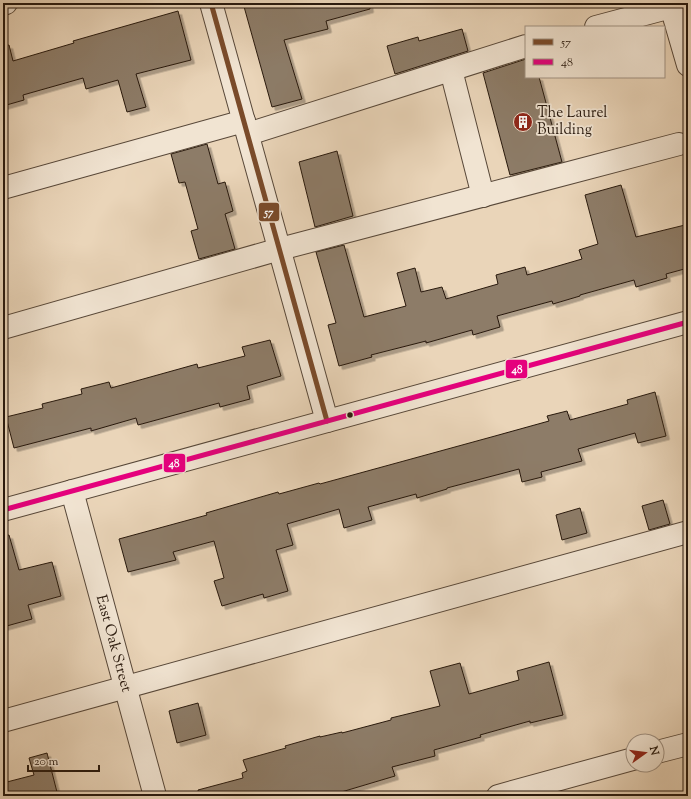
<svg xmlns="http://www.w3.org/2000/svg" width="691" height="799" viewBox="0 0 691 799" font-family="'Sorts Mill Goudy',serif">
	<defs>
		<filter id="shadow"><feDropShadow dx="3.5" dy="3.5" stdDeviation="0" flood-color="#0004"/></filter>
	</defs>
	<rect width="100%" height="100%" fill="#ead5b9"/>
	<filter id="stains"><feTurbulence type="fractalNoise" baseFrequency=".005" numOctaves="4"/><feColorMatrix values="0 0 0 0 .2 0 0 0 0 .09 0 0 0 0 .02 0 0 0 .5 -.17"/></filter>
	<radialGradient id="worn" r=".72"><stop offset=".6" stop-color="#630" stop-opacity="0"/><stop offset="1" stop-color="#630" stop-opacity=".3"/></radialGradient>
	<!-- building -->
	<path fill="#8d7b67" stroke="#28190e" filter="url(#shadow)" d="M 243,3 L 369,3 L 370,9 L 326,21 L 328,29 L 284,40 L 302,99 L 272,107 Z
		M 178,11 L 191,60 L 136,74 L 146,107 L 127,112 L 118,80 L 86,89 L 83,78 L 23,95 L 24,100 L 3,106 L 3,46 L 9,45 L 13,61 L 74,43 L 73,41 Z
		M 462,29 L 468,51 L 395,74 L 387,46 L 418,37 L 419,41 Z
		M 526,59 L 526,77 L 539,77 L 562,162 L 510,175 L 483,73 Z
		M 207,144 L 218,184 L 225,182 L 233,211 L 225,214 L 235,249 L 199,259 L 191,231 L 198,229 L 185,182 L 179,183 L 171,154 Z
		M 337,151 L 353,216 L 315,227 L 299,162 Z
		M 621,185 L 636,237 L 685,225 L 688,236 L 688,268 L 666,274 L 667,278 L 636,287 L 634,280 L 580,295 L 580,296 L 553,304 L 552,301 L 497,316 L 500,327 L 473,335 L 472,330 L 426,343 L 426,341 L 371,355 L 372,357 L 339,366 L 328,325 L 336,323 L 316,252 L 344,245 L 364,317 L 406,306 L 397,273 L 415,268 L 421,292 L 442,287 L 446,299 L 498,284 L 496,275 L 525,267 L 527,275 L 582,259 L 579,250 L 598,244 L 585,195 Z
		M 270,340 L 281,376 L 247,386 L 250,399 L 220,407 L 219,403 L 138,425 L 136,418 L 91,431 L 91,428 L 14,448 L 6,417 L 43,408 L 42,404 L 82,394 L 81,389 L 109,382 L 111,388 L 197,364 L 198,368 L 245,356 L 242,347 Z
		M 655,392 L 666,436 L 638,443 L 635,433 L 578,449 L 582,461 L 541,472 L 542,477 L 522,482 L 519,469 L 447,488 L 447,489 L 417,498 L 416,494 L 368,507 L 372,520 L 344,528 L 339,509 L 287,524 L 293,545 L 276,550 L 288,591 L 264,598 L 263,594 L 222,606 L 214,581 L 224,578 L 214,541 L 173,552 L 176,560 L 128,572 L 119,539 L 207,515 L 206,513 L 278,492 L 279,494 L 319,483 L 320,484 L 495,436 L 549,421 L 547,416 L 567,411 L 570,420 L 628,404 L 627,400 Z
		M 663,500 L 670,524 L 649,530 L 642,506 Z
		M 580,508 L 587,533 L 562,540 L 556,515 Z
		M 9,535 L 19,570 L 52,562 L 61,596 L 28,605 L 32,619 L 3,627 L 3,536 Z
		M 549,662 L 563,715 L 530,723 L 530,721 L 480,735 L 481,737 L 434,750 L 435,756 L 392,767 L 395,776 L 328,796 L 199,796 L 198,790 L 243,778 L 242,773 L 247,771 L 243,760 L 286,748 L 285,746 L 320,736 L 320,737 L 342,732 L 342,733 L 391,720 L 391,718 L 440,706 L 430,671 L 460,663 L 469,694 L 519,680 L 517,671 Z
		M 198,703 L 206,735 L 177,743 L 169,711 Z
		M 47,753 L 58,796 L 3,796 L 3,783 L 34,775 L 29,758 Z"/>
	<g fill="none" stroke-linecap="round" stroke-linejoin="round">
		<defs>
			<g id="minor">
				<path d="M 211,3 L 327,421"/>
				<path d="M 670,3 L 688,65"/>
				<path d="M 3,4 L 6,3"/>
				<path d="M 596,27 L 671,7"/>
				<path d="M 451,70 L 483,196"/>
				<path d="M 248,134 L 526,46"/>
				<path d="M 3,188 L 244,121"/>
				<path d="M 3,328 L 280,249 L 679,144"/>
				<path id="s1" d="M 72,491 L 155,796"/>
				<path d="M 3,510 L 688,322"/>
				<path d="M 3,721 L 688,532"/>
				<path d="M 657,752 L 688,744"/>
				<path d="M 498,796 L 633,759"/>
			</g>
		</defs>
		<!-- minor casing -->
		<use href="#minor" stroke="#584839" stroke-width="24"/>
		<!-- minor -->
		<use href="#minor" stroke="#f1e4d2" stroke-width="22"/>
		<defs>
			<path id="bus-1" d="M 211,3 L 327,421"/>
			<path id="bus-2" d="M 3,510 L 688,322"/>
		</defs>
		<!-- bus-1 casing -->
		<use href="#bus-1" stroke="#f1e4d2" stroke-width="8"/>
		<!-- bus-2 casing -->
		<use href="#bus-2" stroke="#f1e4d2" stroke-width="8"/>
		<!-- bus-1 -->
		<use href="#bus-1" stroke="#7a4b2a" stroke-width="5"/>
		<!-- bus-2 -->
		<use href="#bus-2" stroke="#e5007d" stroke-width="5"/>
	</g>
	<!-- icons -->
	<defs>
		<symbol id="building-disc" viewBox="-11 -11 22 22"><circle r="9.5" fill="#8f2418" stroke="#f1e4d2"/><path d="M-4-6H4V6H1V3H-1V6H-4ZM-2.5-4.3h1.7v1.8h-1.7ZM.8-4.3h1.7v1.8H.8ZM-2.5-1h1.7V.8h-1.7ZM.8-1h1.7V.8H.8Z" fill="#fff"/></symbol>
	</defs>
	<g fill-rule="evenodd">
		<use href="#building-disc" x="512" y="111" width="22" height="22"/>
	</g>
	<!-- markers -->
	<circle fill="#28190e" stroke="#f1e4d2" stroke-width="1.5" cx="350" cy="415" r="3.5"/>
	<g text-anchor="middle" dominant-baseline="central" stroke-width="3.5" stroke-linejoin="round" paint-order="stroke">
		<!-- poi labels -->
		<g font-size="15" fill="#28190e" stroke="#f1e4d2" text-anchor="start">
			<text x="537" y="113">The Laurel<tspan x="537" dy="17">Building</tspan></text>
		</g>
		<!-- street labels -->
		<g font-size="15" fill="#28190e" stroke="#f1e4d2">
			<text stroke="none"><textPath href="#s1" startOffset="158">East Oak Street</textPath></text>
		</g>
	</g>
	<g stroke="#f1e4d2" stroke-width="1.5">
		<rect x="258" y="202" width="22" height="20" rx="4" fill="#7a4b2a"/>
		<rect x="505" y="359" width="23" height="20" rx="4" fill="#e5007d"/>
		<rect x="163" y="453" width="23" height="20" rx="4" fill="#e5007d"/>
	</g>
	<g font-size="11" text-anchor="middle" font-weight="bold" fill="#fff">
		<text x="269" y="216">57</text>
		<text x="517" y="373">48</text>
		<text x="174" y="467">48</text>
	</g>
	<!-- margin -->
	<rect width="691" height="799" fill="none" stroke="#ead5b9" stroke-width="16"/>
	<rect x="4" y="4" width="683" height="791" fill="none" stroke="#28190e" stroke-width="2"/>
	<rect x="8" y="8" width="675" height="783" fill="none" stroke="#28190e"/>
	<!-- legend -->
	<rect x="525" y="26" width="140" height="52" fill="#f1e4d2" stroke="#a19384"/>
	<rect x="533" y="39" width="20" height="6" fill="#7a4b2a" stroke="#a19384"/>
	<text x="561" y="46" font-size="12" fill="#28190e">57</text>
	<rect x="533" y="59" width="20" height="6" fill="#e5007d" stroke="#a19384"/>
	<text x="561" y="66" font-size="12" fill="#28190e">48</text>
	<!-- north arrow -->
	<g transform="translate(645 753) rotate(76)"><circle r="19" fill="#f1e4d2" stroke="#a19384"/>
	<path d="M0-3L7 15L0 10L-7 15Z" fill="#8f2418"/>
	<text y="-6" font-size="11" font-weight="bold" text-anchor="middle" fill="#28190e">N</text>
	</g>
	<!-- scale -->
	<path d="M28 765v6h71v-6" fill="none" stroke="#28190e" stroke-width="2"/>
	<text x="34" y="765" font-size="12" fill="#28190e" stroke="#f1e4d2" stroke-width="3" paint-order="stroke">20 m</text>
	<rect width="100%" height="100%" filter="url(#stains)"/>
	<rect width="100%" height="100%" fill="url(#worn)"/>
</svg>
